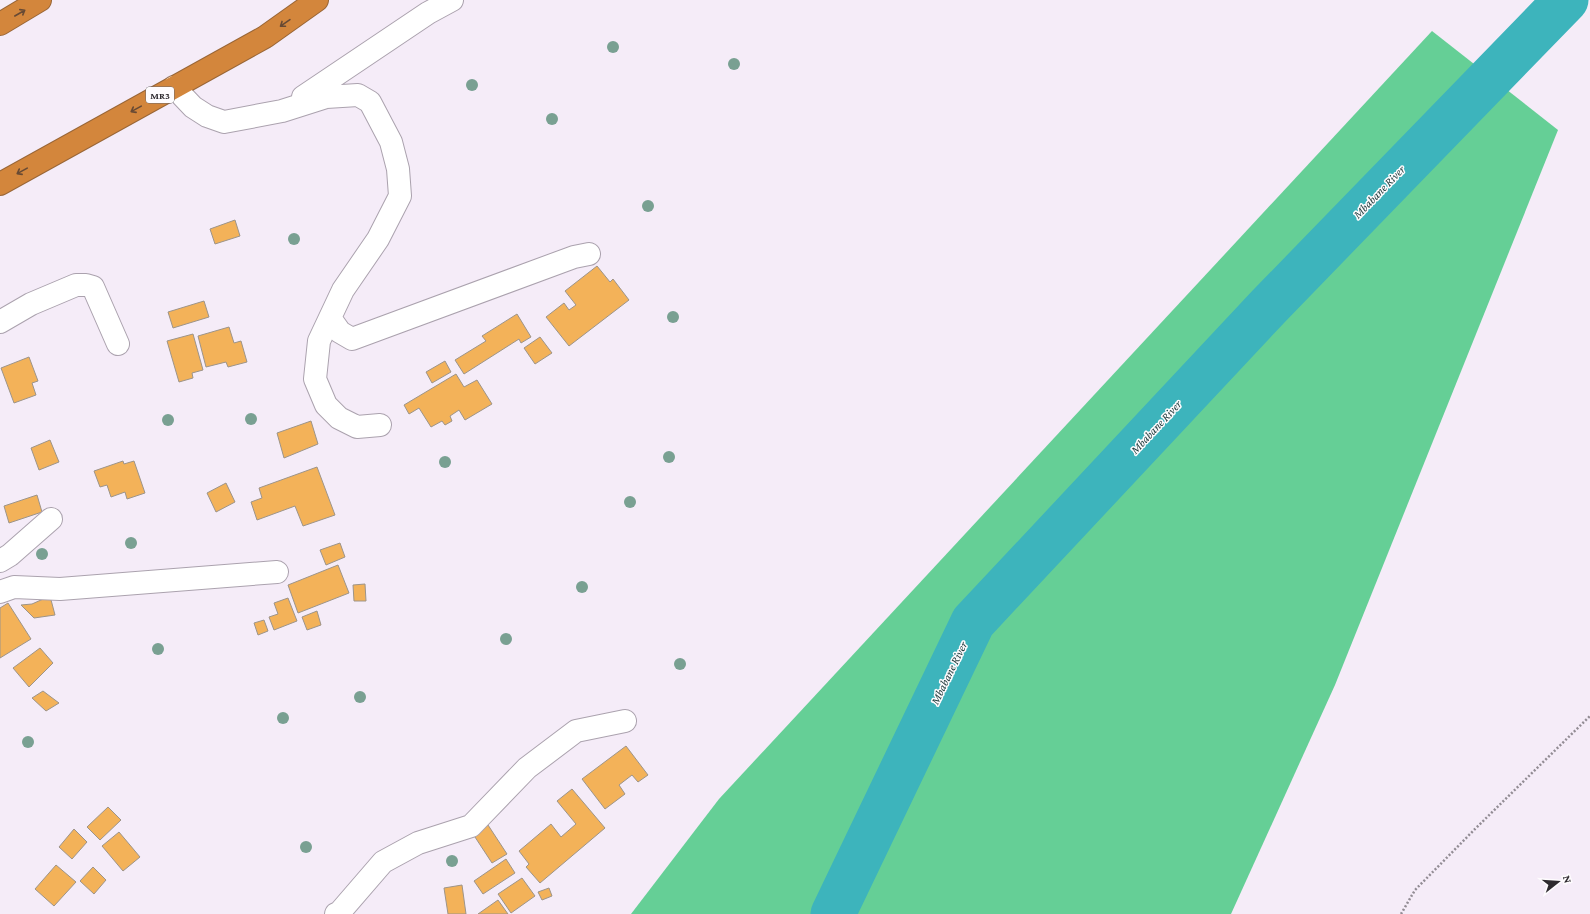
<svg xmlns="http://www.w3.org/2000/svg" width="1590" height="914" viewBox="0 0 1590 914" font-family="'Crimson Pro',serif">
	<rect width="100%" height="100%" fill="#f5ecf8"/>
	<!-- forest -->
	<path fill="#65cf96" d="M 1432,31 L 1558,130 L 1335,685 L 1231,914 L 631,914 L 719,799 Z"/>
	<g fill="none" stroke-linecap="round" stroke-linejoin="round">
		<!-- river -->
		<path stroke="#3db4bc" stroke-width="45" d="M 833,914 L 973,622 L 1269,306 L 1566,0"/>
	</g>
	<!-- building -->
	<path fill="#f3b259" stroke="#9d9489" d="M 235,220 L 240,236 L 215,244 L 210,229 Z
		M 597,266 L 610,282 L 613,279 L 629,300 L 569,346 L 546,317 L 564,303 L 569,310 L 576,305 L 565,291 Z
		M 204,301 L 209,317 L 173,328 L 168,312 Z
		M 517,314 L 531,337 L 521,343 L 519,339 L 464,374 L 455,360 L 486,341 L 482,336 Z
		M 229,327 L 234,343 L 241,341 L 247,362 L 228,367 L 226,362 L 206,367 L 198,336 Z
		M 193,334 L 203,370 L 192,373 L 193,378 L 179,382 L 167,341 Z
		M 540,337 L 552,353 L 535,364 L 524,348 Z
		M 29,357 L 38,381 L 32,383 L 36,395 L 14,403 L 1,368 Z
		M 445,361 L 451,372 L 432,383 L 426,372 Z
		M 456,374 L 464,387 L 477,380 L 492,404 L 465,420 L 459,410 L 450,416 L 452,421 L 445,425 L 442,421 L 431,427 L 419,408 L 409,414 L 404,405 Z
		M 311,421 L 318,444 L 284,458 L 277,433 Z
		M 50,440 L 59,462 L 39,470 L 31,448 Z
		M 123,461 L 124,464 L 134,461 L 145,493 L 127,499 L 125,492 L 111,497 L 107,485 L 100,487 L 94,471 Z
		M 317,467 L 335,515 L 303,526 L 295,506 L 257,520 L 251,502 L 262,498 L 259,488 Z
		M 226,483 L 235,502 L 216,512 L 207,493 Z
		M 37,495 L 42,512 L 9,523 L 4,506 Z
		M 340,543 L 345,557 L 326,565 L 320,550 Z
		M 338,565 L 349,593 L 298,613 L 288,585 Z
		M 365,584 L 366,601 L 354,601 L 353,585 Z
		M 50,596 L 55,615 L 34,618 L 21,605 L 32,604 Z
		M 288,598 L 297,621 L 274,630 L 269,617 L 278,614 L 274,603 Z
		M 8,603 L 31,639 L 0,658 L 0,608 Z
		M 317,611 L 321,625 L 307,630 L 302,617 Z
		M 264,620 L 268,631 L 258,635 L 254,623 Z
		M 40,648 L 53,663 L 29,687 L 13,668 Z
		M 43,691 L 59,703 L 46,711 L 32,698 Z
		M 626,746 L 648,775 L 638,782 L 632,775 L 619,785 L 625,794 L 605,809 L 582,779 Z
		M 572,789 L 605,828 L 540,883 L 526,867 L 529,864 L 519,851 L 551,824 L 561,837 L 576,824 L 557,801 Z
		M 108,807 L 121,820 L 100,840 L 87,827 Z
		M 488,825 L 507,854 L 492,863 L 473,834 Z
		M 74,829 L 87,842 L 72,859 L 59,847 Z
		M 119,832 L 140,857 L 123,871 L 102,846 Z
		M 506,859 L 515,873 L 483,894 L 474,881 Z
		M 56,865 L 76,882 L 54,906 L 35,889 Z
		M 93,867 L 106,880 L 94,894 L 80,881 Z
		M 522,878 L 535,896 L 511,913 L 498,894 Z
		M 462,885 L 466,914 L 448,914 L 444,888 Z
		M 549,888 L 552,896 L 542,900 L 538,892 Z
		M 498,900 L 508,914 L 478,914 Z"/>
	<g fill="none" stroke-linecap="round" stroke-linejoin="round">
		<defs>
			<path id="minor" d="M 174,87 L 193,107 L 207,116 L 224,122 L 282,111 L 326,97 L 358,95 L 370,102 L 391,142 L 398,169 L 400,196 L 378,239 L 343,290 L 319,341 L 315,379 L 326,405 L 339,418 L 357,427 L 380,425
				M 303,97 L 428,13 L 452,0
				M 330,318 L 340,332 L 352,339 L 574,257 L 589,254
				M 0,322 L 31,304 L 76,285 L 86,285 L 93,287 L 118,344
				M 0,561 L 10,555 L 51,519
				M 0,592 L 14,587 L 60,589 L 277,572
				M 336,914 L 339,913 L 383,862 L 418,843 L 471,826 L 527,768 L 576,731 L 625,721"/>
			<path id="motorway" d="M 0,24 L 40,0
				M 0,184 L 265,37 L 317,0"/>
		</defs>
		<!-- minor casing -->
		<use href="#minor" stroke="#aba2ae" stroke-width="24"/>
		<!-- motorway casing -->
		<use href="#motorway" stroke="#996637" stroke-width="24"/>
		<!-- path -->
		<path stroke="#928c94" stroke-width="2.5" stroke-dasharray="2 2" stroke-linecap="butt" d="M 1401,914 L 1415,890 L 1475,829 L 1590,716"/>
		<!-- minor -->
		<use href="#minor" stroke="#fff" stroke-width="22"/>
		<!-- motorway -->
		<use href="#motorway" stroke="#d3863c" stroke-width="22"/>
	</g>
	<!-- trees -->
	<g fill="#79a092">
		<circle cx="613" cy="47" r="6"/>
		<circle cx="734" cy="64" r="6"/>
		<circle cx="472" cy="85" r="6"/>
		<circle cx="552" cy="119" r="6"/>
		<circle cx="648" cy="206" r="6"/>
		<circle cx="294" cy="239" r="6"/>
		<circle cx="673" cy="317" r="6"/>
		<circle cx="251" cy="419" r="6"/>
		<circle cx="168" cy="420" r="6"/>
		<circle cx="669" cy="457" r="6"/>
		<circle cx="445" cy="462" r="6"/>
		<circle cx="630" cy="502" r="6"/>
		<circle cx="131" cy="543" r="6"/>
		<circle cx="42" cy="554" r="6"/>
		<circle cx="582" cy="587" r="6"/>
		<circle cx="506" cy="639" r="6"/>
		<circle cx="158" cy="649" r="6"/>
		<circle cx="680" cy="664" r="6"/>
		<circle cx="360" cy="697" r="6"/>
		<circle cx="283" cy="718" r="6"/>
		<circle cx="28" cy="742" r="6"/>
		<circle cx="306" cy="847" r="6"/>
		<circle cx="452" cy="861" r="6"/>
	</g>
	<!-- one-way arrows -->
	<defs><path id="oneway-shaft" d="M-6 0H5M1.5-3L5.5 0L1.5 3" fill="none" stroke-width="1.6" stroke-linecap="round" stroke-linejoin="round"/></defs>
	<g stroke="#684a34">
		<use href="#oneway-shaft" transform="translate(20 13) rotate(-30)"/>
		<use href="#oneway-shaft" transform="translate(285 23) rotate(145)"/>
		<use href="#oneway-shaft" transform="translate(136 109) rotate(151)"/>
		<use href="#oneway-shaft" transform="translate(22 171) rotate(151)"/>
	</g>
	<g text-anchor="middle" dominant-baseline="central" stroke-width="3" stroke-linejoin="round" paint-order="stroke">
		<!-- shield labels -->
		<rect fill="#fefcfe" stroke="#6c696d" stroke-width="1" x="146" y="87" width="28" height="16" rx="3"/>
		<g font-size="10" font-weight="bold" fill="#2e2a2f">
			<text x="160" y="95">MR3</text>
		</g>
		<!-- water labels -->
		<g font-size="12" font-style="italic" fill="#253f40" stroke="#fefcfe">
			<text transform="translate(1379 192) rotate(-46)">Mbabane River</text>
			<text transform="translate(1156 427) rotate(-47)">Mbabane River</text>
			<text transform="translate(949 673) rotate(-64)">Mbabane River</text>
		</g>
	</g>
	<!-- north arrow -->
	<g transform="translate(1558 882) rotate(73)" stroke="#fefcfe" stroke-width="3" paint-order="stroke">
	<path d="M0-3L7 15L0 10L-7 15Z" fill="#2e2a2f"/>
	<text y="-6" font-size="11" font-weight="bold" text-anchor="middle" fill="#2e2a2f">N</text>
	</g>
</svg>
